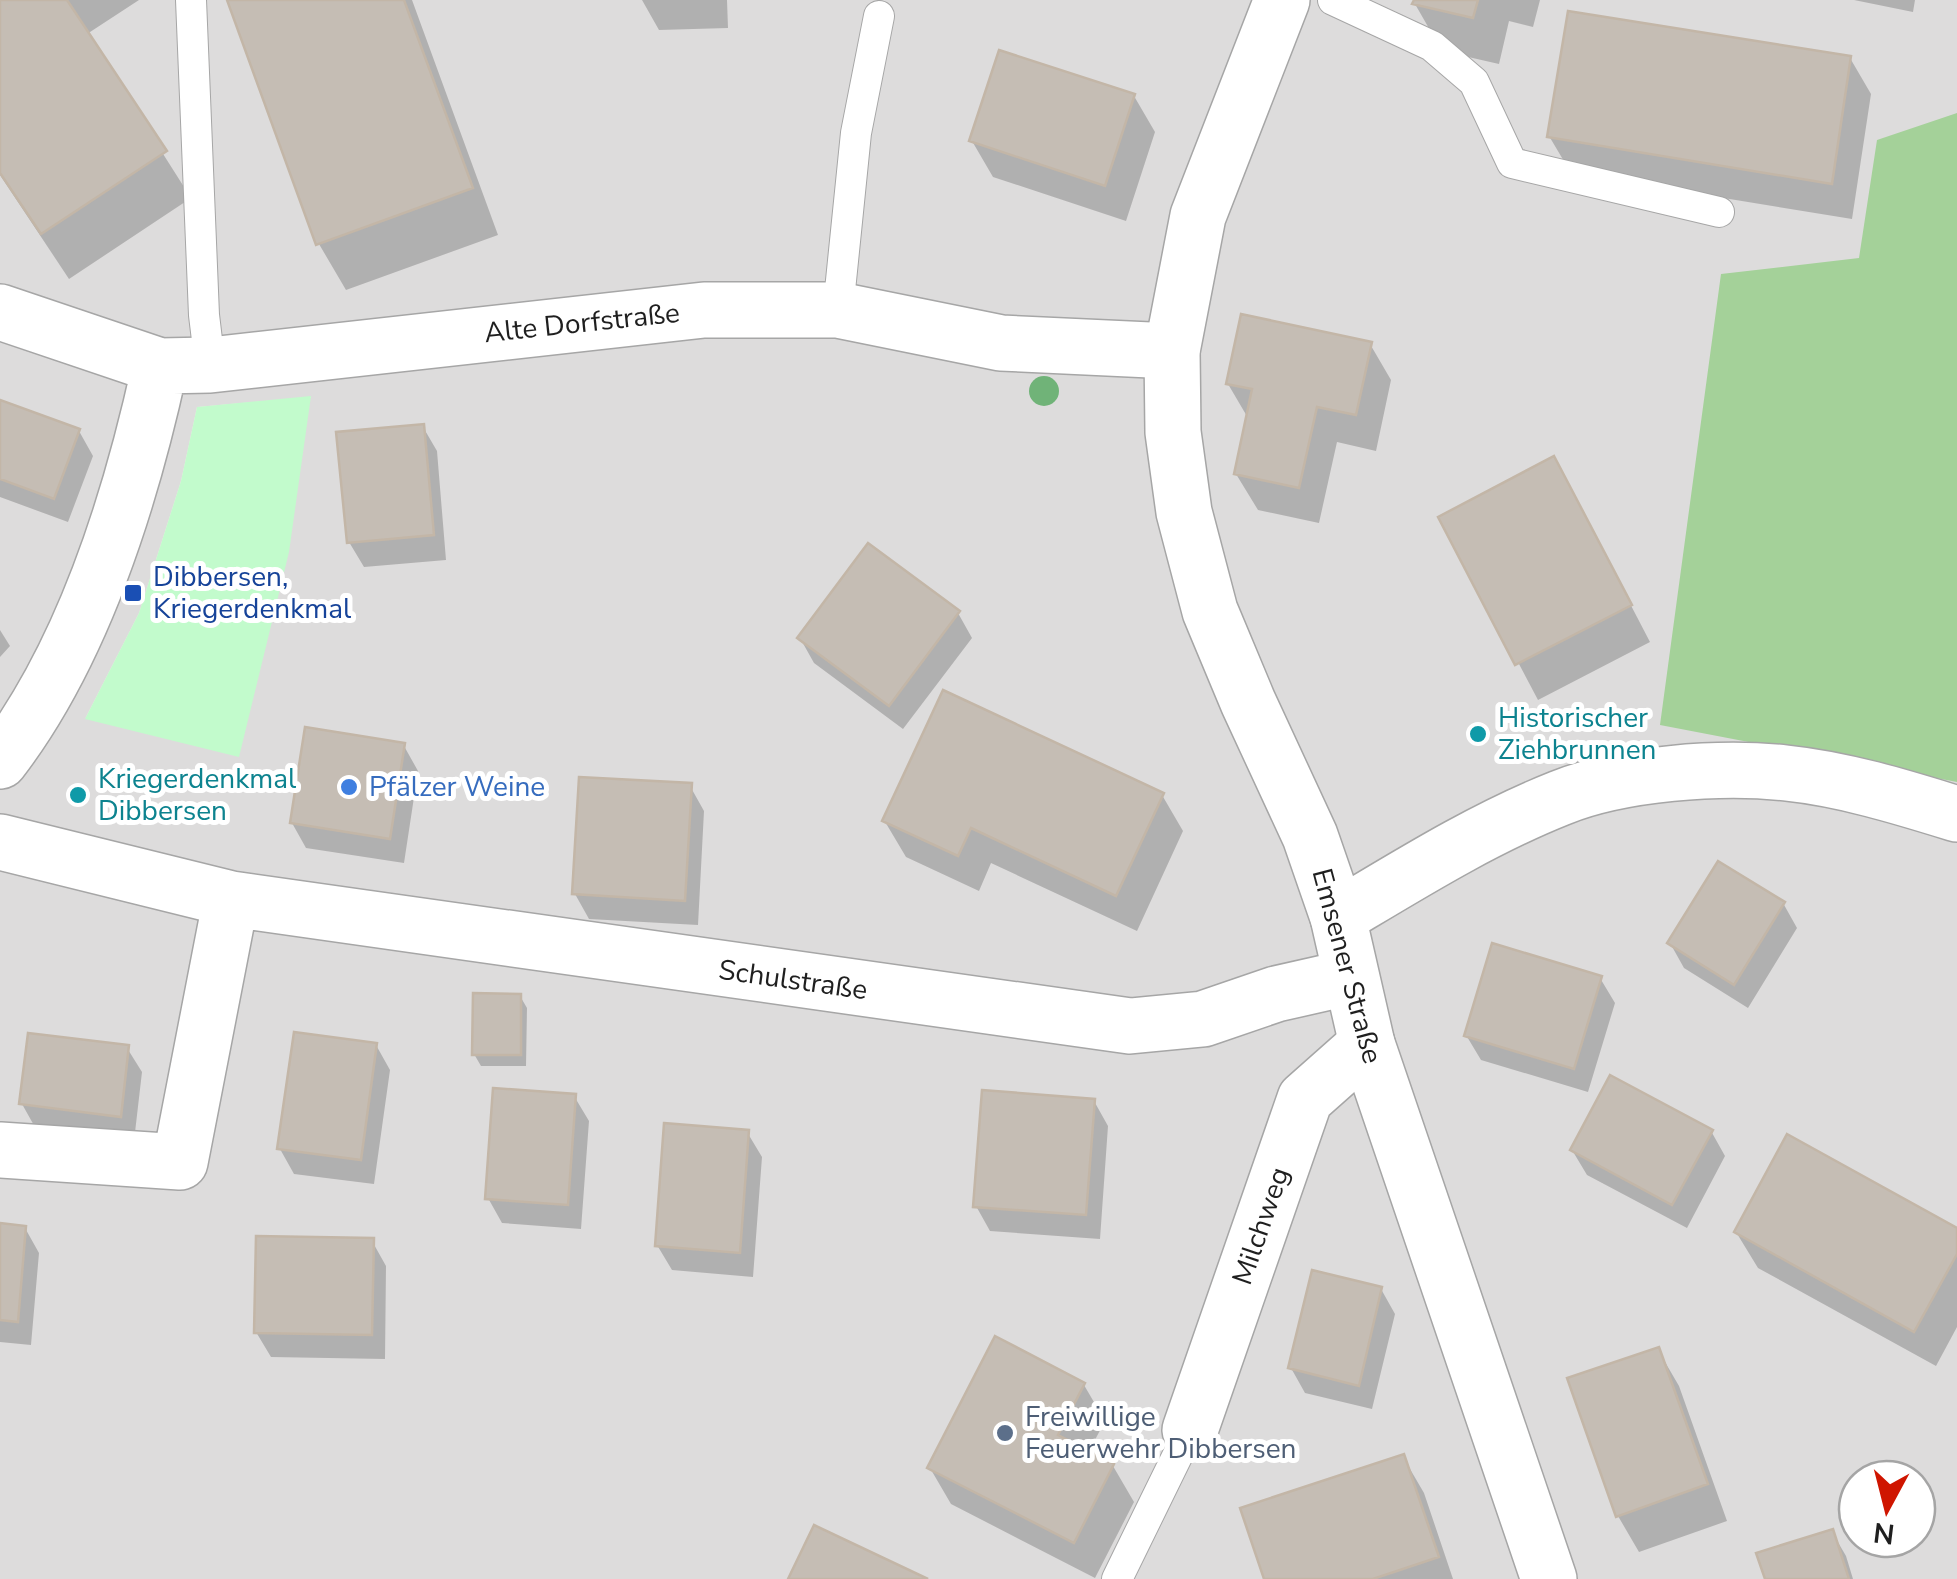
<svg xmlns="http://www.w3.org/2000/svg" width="1957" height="1579" viewBox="0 0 1957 1579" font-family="'Nunito Sans',sans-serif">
	<rect width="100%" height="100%" fill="#f0eee5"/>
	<!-- residential -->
	<path fill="#dddcdc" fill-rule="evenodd" d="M 0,0 L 1957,0 L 1957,1579 L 0,1579 ZM 311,397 L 85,719 L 139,613 L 181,481 L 197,407 ZM 1857,1479 L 1917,1479 L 1917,1539 L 1857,1539 Z"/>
	<!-- forest -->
	<path fill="#a4d199" d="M 1957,113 L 1957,782 L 1660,725 L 1721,274 L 1859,258 L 1877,140 Z"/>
	<!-- park -->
	<path fill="#c2fbcc" d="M 311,396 L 289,552 L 239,757 L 85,719 L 139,613 L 181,481 L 197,407 Z"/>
	<!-- shadow -->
	<path fill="#0003" d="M 0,0 L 139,0 L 87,34 L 191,198 L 69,279 L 0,175 Z
		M 230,0 L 412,0 L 498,235 L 346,290 L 319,244 Z
		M 642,0 L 727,0 L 728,28 L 659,30 Z
		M 1416,0 L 1540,0 L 1533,27 L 1509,21 L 1499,64 L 1442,51 L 1415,4 Z
		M 1854,0 L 1915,0 L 1913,12 Z
		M 1850,58 L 1871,94 L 1852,219 L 1571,173 L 1549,136 Z
		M 1134,96 L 1155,132 L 1126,221 L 993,177 L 972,141 Z
		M 1370,344 L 1391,380 L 1376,451 L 1337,442 L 1319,523 L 1258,510 L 1236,474 L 1248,418 L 1228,384 Z
		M 0,403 L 79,431 L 93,456 L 68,522 L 0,497 Z
		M 423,427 L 437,451 L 446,560 L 364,567 L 349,542 Z
		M 1574,496 L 1650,642 L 1538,700 L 1442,518 Z
		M 958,613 L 972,638 L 903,729 L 814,663 L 800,638 Z
		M 0,630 L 10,646 L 0,657 Z
		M 404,746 L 418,771 L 404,863 L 306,848 L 292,823 Z
		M 690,786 L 704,811 L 698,925 L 589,919 L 575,894 Z
		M 1162,795 L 1183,831 L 1137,931 L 991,863 L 979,891 L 906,857 L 884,820 Z
		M 1783,903 L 1797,928 L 1748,1008 L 1684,968 L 1670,943 Z
		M 1600,978 L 1615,1003 L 1588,1092 L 1481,1060 L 1466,1035 Z
		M 520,996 L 527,1008 L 526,1066 L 481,1066 L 474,1054 Z
		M 376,1045 L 390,1070 L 374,1184 L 294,1174 L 280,1149 Z
		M 127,1048 L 142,1072 L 134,1141 L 36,1129 L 22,1104 Z
		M 574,1096 L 589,1121 L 581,1229 L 502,1223 L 488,1198 Z
		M 1094,1101 L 1108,1126 L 1100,1239 L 990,1231 L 976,1206 Z
		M 1711,1131 L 1725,1156 L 1687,1228 L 1587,1175 L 1572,1150 Z
		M 747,1132 L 762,1157 L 753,1277 L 672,1270 L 657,1245 Z
		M 0,1226 L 25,1228 L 39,1253 L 31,1345 L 0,1342 Z
		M 1957,1230 L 1957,1327 L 1936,1366 L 1758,1268 L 1736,1232 Z
		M 372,1241 L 386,1266 L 385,1359 L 271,1357 L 256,1332 Z
		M 1381,1289 L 1395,1314 L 1372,1409 L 1305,1393 L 1291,1368 Z
		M 1658,1350 L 1679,1386 L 1727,1521 L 1639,1552 L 1618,1516 Z
		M 1084,1385 L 1105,1421 L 1088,1453 L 1113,1466 L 1134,1502 L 1095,1578 L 951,1504 L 930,1468 Z
		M 1403,1457 L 1424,1493 L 1453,1579 L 1267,1579 Z
		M 1832,1532 L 1846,1556 L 1853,1579 L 1767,1579 Z"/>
	<!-- building -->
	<path fill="#c5bdb4" stroke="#c3b6a7" stroke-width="2.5" d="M 0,0 L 67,0 L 167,151 L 41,234 L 0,173 Z
		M 227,0 L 404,0 L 473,188 L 316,245 Z
		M 1414,0 L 1478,0 L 1473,18 L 1412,4 Z
		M 1568,11 L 1851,56 L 1832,184 L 1547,137 Z
		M 999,50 L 1135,94 L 1105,186 L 969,141 Z
		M 1241,314 L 1372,342 L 1356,415 L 1317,407 L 1299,488 L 1234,474 L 1252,389 L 1226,384 Z
		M 0,400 L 80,429 L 54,499 L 0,479 Z
		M 424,424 L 434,535 L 347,543 L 336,432 Z
		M 1554,456 L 1632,605 L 1515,665 L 1438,517 Z
		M 868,543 L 960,611 L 889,706 L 797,638 Z
		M 943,690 L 1164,793 L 1116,896 L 971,828 L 958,856 L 882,821 Z
		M 305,727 L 405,743 L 390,839 L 290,823 Z
		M 579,777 L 692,783 L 685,901 L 572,894 Z
		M 1718,861 L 1785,902 L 1734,985 L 1667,943 Z
		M 1492,943 L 1602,976 L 1574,1069 L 1464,1036 Z
		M 473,993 L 521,994 L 521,1055 L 472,1055 Z
		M 294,1032 L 377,1043 L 361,1160 L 277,1149 Z
		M 28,1033 L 129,1045 L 121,1117 L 19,1104 Z
		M 1610,1075 L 1713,1130 L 1672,1205 L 1570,1150 Z
		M 493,1088 L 576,1094 L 568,1205 L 485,1199 Z
		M 982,1090 L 1095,1099 L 1086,1215 L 973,1207 Z
		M 664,1123 L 749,1130 L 740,1253 L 655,1246 Z
		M 1787,1134 L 1957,1228 L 1957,1254 L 1914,1332 L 1734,1232 Z
		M 0,1223 L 26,1226 L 18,1322 L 0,1320 Z
		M 256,1236 L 374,1238 L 372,1335 L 254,1333 Z
		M 1312,1270 L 1382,1287 L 1359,1386 L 1288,1368 Z
		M 995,1336 L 1085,1383 L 1058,1435 L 1114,1464 L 1074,1543 L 927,1468 Z
		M 1659,1347 L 1708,1484 L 1616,1517 L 1567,1378 Z
		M 1404,1454 L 1439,1557 L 1373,1579 L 1264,1579 L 1240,1508 Z
		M 814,1525 L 928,1579 L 788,1579 Z
		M 1833,1529 L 1849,1579 L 1765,1579 L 1756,1553 Z"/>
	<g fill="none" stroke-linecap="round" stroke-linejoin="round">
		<defs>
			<path id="service" d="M 191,0 L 204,315 L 210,365
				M 1333,0 L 1432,46 L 1474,82 L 1512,163 L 1719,212
				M 838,310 L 856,133 L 879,16
				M 1117,1579 L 1190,1430"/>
			<path id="minor" d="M 0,312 L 160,366 L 210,365 L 704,310 L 838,310 L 1001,343 L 1172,351
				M 0,761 C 84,652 131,499 160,366
				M 0,842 L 231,899 L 1130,1026 L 1203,1019 L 1276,994 L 1351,977
				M 1338,917 C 1410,874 1482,829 1560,798 C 1622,773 1720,766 1786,773 C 1844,779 1902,797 1957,814
				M 0,1150 L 180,1162 L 231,899
				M 1190,1430 L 1305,1099 L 1367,1044"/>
			<path id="tertiary" d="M 1282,0 L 1198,216 L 1172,351 L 1173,432 L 1184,512 L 1210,611 L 1248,702 L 1310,836 L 1338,917 L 1367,1044 L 1549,1579"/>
		</defs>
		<!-- service casing -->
		<use href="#service" stroke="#a6a6a6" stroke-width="32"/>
		<!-- minor casing -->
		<use href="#minor" stroke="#a6a6a6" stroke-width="58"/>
		<!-- tertiary casing -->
		<use href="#tertiary" stroke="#a6a6a6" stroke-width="58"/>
		<!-- service -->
		<use href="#service" stroke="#fff" stroke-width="30"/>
		<!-- minor -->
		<use href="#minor" stroke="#fff" stroke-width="55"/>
		<!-- tertiary -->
		<use href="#tertiary" stroke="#fff" stroke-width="55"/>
	</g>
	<!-- trees -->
	<circle fill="#70b378" cx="1044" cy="391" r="15"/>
	<!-- markers -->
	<rect fill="#1a4fb4" stroke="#fff" stroke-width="4" x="123" y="583" width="20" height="20" rx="5"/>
	<g fill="#0f9aa8" stroke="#fff" stroke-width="4">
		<circle cx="1478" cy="734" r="10"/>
		<circle cx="78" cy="795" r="10"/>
	</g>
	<circle fill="#3f7fe0" stroke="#fff" stroke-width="4" cx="349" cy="787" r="10"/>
	<circle fill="#5c6f8a" stroke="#fff" stroke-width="4" cx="1005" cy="1433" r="10"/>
	<g text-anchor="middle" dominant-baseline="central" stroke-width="10" stroke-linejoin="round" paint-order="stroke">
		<!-- street labels -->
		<g font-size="28" fill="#1f1f1f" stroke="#fff">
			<text transform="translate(582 323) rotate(-6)">Alte Dorfstraße</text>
			<text transform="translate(1347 966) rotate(75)">Emsener Straße</text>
			<text transform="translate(793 980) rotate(8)">Schulstraße</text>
			<text transform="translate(1261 1226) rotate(-71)">Milchweg</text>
		</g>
		<!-- transit labels -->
		<g font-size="28" fill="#164399" stroke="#fff" text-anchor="start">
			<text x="153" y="577">Dibbersen,<tspan x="153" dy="32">Kriegerdenkmal</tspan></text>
		</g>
		<!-- culture labels -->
		<g font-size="28" fill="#0d838f" stroke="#fff" text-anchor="start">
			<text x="1498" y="718">Historischer<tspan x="1498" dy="32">Ziehbrunnen</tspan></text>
			<text x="98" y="779">Kriegerdenkmal<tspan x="98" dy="32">Dibbersen</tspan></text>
		</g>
		<!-- shop labels -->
		<g font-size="28" fill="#366cbe" stroke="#fff" text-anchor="start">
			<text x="369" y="787">Pfälzer Weine</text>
		</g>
		<!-- service labels -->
		<g font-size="28" fill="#4e5e75" stroke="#fff" text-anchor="start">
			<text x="1025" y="1417">Freiwillige<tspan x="1025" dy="32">Feuerwehr Dibbersen</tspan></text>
		</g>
	</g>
	<!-- north arrow -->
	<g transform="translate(1887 1509) rotate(187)"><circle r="48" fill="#ffffff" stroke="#a5a5a5" stroke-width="2.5"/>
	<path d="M0-8L18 38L0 25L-18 38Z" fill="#cf1500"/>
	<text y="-15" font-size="28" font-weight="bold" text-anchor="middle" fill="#1f1f1f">N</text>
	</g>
</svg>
